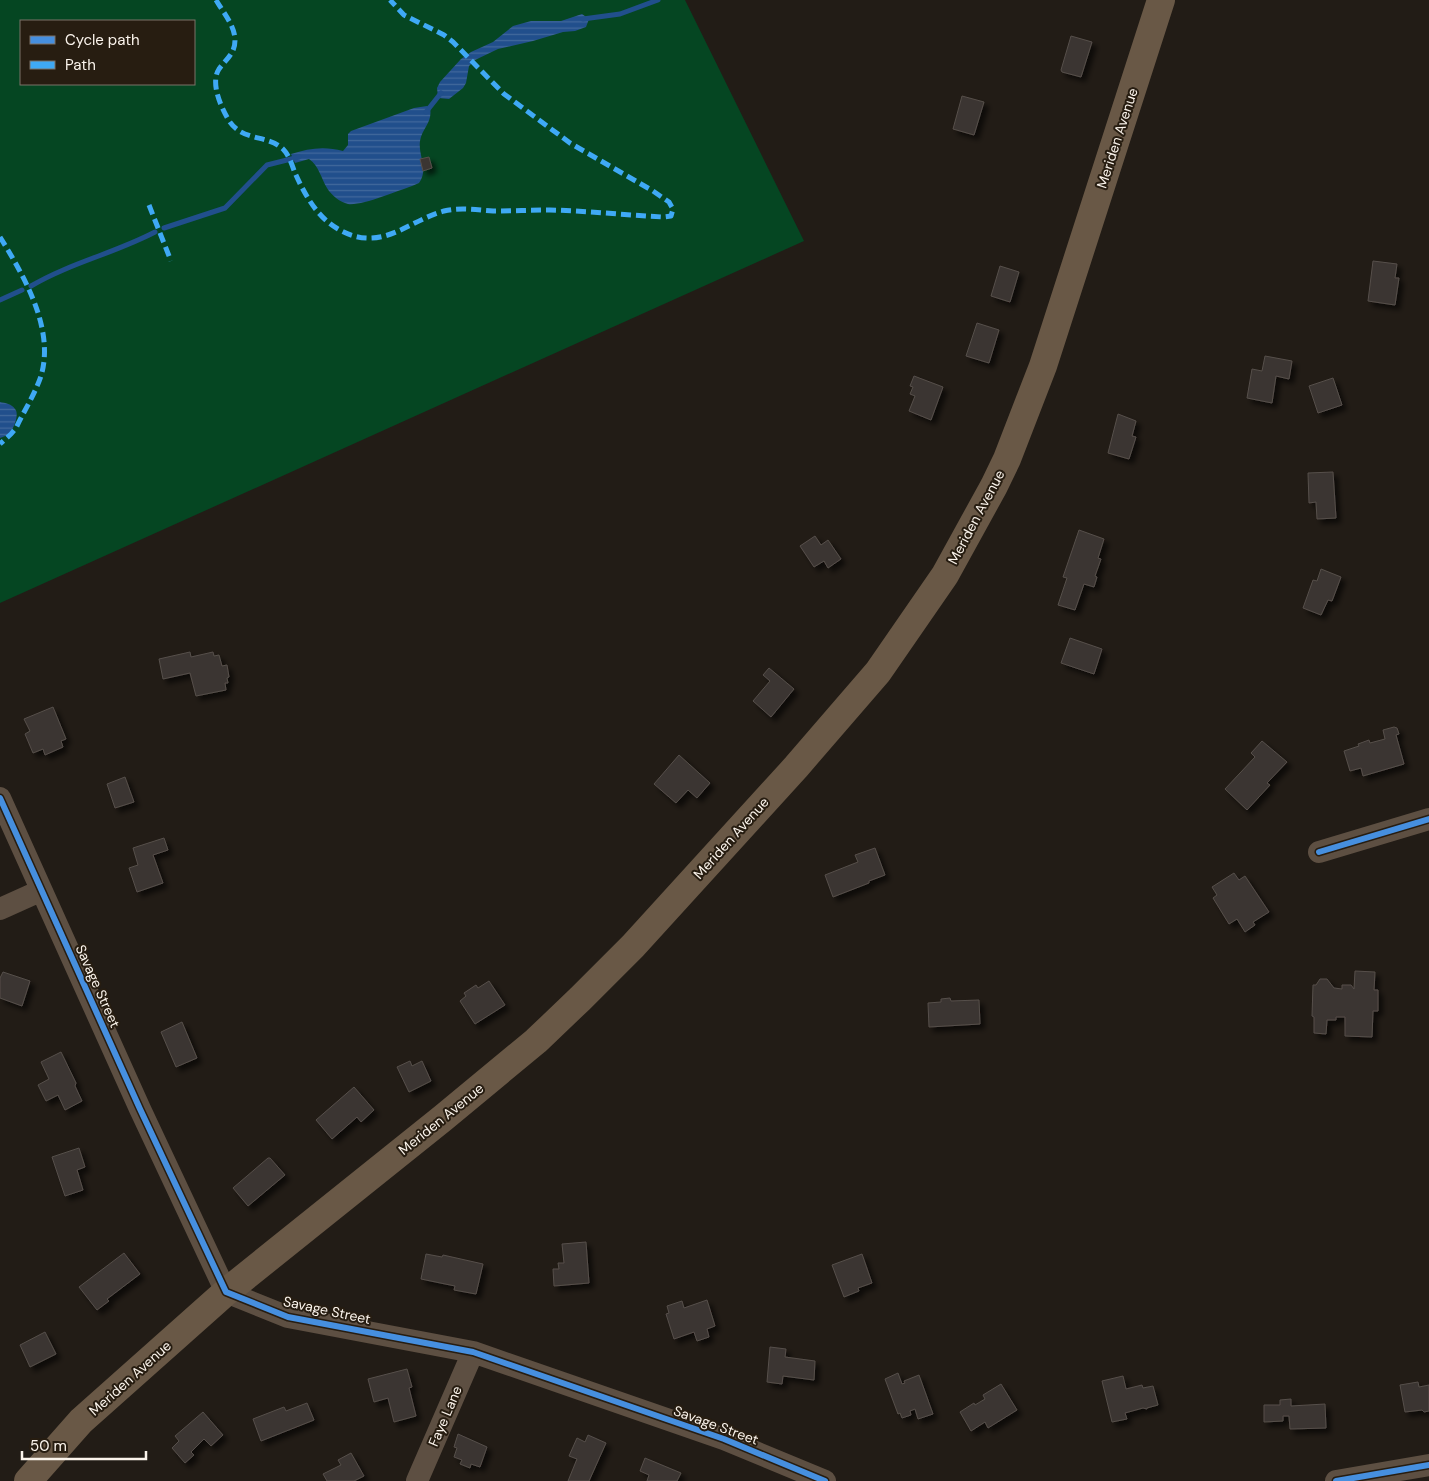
<svg xmlns="http://www.w3.org/2000/svg" width="1429" height="1481" viewBox="0 0 1429 1481" font-family="'DM Sans',sans-serif">
	<defs>
		<pattern id="water-rules" width="6" height="5" patternUnits="userSpaceOnUse" patternTransform="scale(1.25)"><rect width="6" height="5" fill="#214f8c"/><path d="M0 2.5h6" fill="none" stroke="#42699c"/></pattern>
		<filter id="shadow"><feDropShadow dx="4.5" dy="4.5" stdDeviation="2.5" flood-color="#0009"/></filter>
	</defs>
	<rect width="100%" height="100%" fill="#221c16"/>
	<!-- green -->
	<path fill="#054622" fill-rule="evenodd" d="M 0,0 L 685,0 L 804,241 L 0,603 ZM 21,21 L 194,21 L 194,84 L 21,84 Z"/>
	<!-- water -->
	<path fill="url(#water-rules)" d="M 582,14 L 589,19 L 586,27 L 575,31 L 563,32 L 533,41 L 498,49 L 475,60 L 469,66 L 466,83 L 463,88 L 449,99 L 438,98 L 437,88 L 440,82 L 461,59 L 471,52 L 493,42 L 513,26 L 531,21 L 561,21 Z
		M 427,106 L 430,108 C 433,122 422,128 420,141 C 418,156 429,169 419,183 L 412,186 C 397,191 362,206 348,204 C 340,202 332,196 327,188 C 321,178 319,166 309,159 L 295,163 L 291,154 C 309,148 325,146 343,151 L 348,145 L 348,134 L 351,131 L 414,108 Z
		M 0,402 C 5,403 12,404 15,409 C 20,414 13,431 8,435 C 5,436 3,437 0,438 Z"/>
	<g fill="none" stroke-linecap="round" stroke-linejoin="round">
		<!-- stream -->
		<path stroke="#214f8c" stroke-width="5" d="M 583,19 L 620,14 L 658,0
			M 426,112 L 441,93
			M 164,228 L 225,208 L 267,165 L 299,157
			M 31,286 C 70,263 115,253 155,232
			M 0,300 L 22,290"/>
	</g>
	<!-- building -->
	<path fill="#3b3530" stroke="#564f4b" filter="url(#shadow)" d="M 1071,36 L 1092,42 L 1081,77 L 1062,72 L 1061,70 Z
		M 962,96 L 984,102 L 974,135 L 953,129 Z
		M 429,157 L 432,168 L 423,171 L 420,159 Z
		M 1373,261 L 1397,264 L 1395,278 L 1399,278 L 1395,305 L 1368,301 Z
		M 1000,266 L 1019,272 L 1010,302 L 991,296 Z
		M 977,323 L 999,330 L 989,363 L 966,356 Z
		M 1265,356 L 1292,361 L 1289,379 L 1276,376 L 1272,403 L 1247,398 L 1252,369 L 1262,371 Z
		M 914,376 L 943,387 L 931,420 L 909,411 L 915,396 L 910,394 L 913,387 L 910,386 Z
		M 1333,378 L 1342,405 L 1318,413 L 1309,386 Z
		M 1118,414 L 1136,421 L 1132,436 L 1136,437 L 1129,459 L 1108,453 Z
		M 1333,472 L 1336,518 L 1317,519 L 1316,502 L 1309,503 L 1308,473 Z
		M 1079,530 L 1104,539 L 1098,558 L 1101,559 L 1095,576 L 1097,577 L 1094,587 L 1084,584 L 1075,610 L 1058,605 L 1067,578 L 1063,577 Z
		M 815,536 L 821,545 L 828,540 L 841,559 L 828,568 L 824,561 L 814,567 L 800,546 Z
		M 1321,569 L 1341,577 L 1332,601 L 1328,600 L 1321,615 L 1303,608 L 1313,580 L 1317,581 Z
		M 1070,638 L 1102,649 L 1094,674 L 1061,663 Z
		M 190,652 L 191,657 L 213,652 L 214,656 L 219,655 L 222,666 L 227,665 L 229,677 L 227,678 L 228,683 L 225,683 L 226,690 L 196,696 L 190,673 L 163,679 L 159,659 Z
		M 769,668 L 794,689 L 771,717 L 753,701 L 770,681 L 763,675 Z
		M 53,707 L 66,739 L 61,741 L 63,747 L 45,755 L 43,749 L 33,753 L 25,734 L 30,731 L 24,719 Z
		M 1394,727 L 1397,728 L 1399,734 L 1396,735 L 1404,764 L 1363,776 L 1361,768 L 1350,771 L 1344,751 L 1359,746 L 1358,744 L 1369,740 L 1370,743 L 1385,739 L 1383,730 Z
		M 1262,741 L 1287,762 L 1267,783 L 1270,785 L 1247,810 L 1225,789 L 1255,757 L 1251,753 Z
		M 679,755 L 710,783 L 697,798 L 688,790 L 676,803 L 654,784 Z
		M 125,777 L 134,802 L 115,808 L 107,784 Z
		M 164,838 L 168,850 L 153,855 L 163,883 L 137,892 L 129,868 L 138,865 L 133,848 Z
		M 875,848 L 885,875 L 869,881 L 869,883 L 833,897 L 825,875 L 858,862 L 855,855 Z
		M 1234,873 L 1239,880 L 1245,876 L 1269,912 L 1253,922 L 1255,925 L 1245,932 L 1237,919 L 1229,924 L 1213,898 L 1217,895 L 1212,887 Z
		M 1355,971 L 1375,972 L 1374,990 L 1378,990 L 1378,1011 L 1373,1011 L 1372,1037 L 1345,1036 L 1345,1017 L 1336,1017 L 1336,1020 L 1327,1020 L 1326,1034 L 1314,1033 L 1314,1017 L 1312,1016 L 1313,985 L 1316,985 L 1320,979 L 1327,979 L 1334,988 L 1342,989 L 1342,985 L 1351,985 L 1354,989 Z
		M 3,972 L 30,981 L 22,1006 L 0,998 L 0,978 Z
		M 489,981 L 505,1005 L 475,1024 L 460,1001 L 466,996 L 464,993 L 476,985 L 478,988 Z
		M 950,998 L 951,1001 L 979,1000 L 980,1024 L 929,1027 L 928,1003 L 941,1002 L 941,999 Z
		M 182,1022 L 197,1058 L 176,1067 L 161,1032 Z
		M 61,1052 L 76,1083 L 75,1086 L 82,1101 L 65,1110 L 58,1095 L 46,1101 L 38,1085 L 49,1079 L 41,1062 Z
		M 410,1061 L 412,1066 L 422,1061 L 431,1081 L 409,1092 L 397,1067 Z
		M 354,1087 L 374,1110 L 361,1122 L 357,1117 L 332,1139 L 316,1120 Z
		M 79,1148 L 85,1167 L 77,1170 L 83,1190 L 65,1196 L 52,1157 Z
		M 268,1158 L 270,1158 L 285,1175 L 248,1206 L 233,1188 Z
		M 586,1242 L 589,1283 L 554,1286 L 553,1269 L 559,1269 L 558,1263 L 564,1263 L 562,1244 Z
		M 124,1253 L 140,1274 L 107,1299 L 109,1301 L 97,1310 L 79,1287 Z
		M 426,1254 L 442,1257 L 443,1255 L 483,1264 L 476,1294 L 454,1290 L 455,1286 L 421,1279 Z
		M 862,1254 L 872,1283 L 858,1288 L 859,1291 L 844,1297 L 832,1265 Z
		M 707,1300 L 715,1326 L 707,1329 L 709,1337 L 697,1341 L 694,1332 L 674,1339 L 666,1314 L 669,1313 L 667,1306 L 682,1301 L 684,1308 Z
		M 45,1332 L 56,1354 L 30,1367 L 20,1345 Z
		M 770,1347 L 786,1349 L 785,1357 L 815,1361 L 814,1380 L 783,1376 L 782,1384 L 767,1382 Z
		M 407,1369 L 412,1387 L 409,1388 L 416,1416 L 394,1422 L 388,1398 L 374,1402 L 368,1379 Z
		M 898,1373 L 902,1384 L 905,1383 L 904,1381 L 919,1375 L 933,1414 L 918,1419 L 915,1409 L 910,1411 L 911,1415 L 902,1418 L 900,1413 L 898,1414 L 885,1379 Z
		M 1123,1376 L 1126,1389 L 1142,1385 L 1143,1388 L 1153,1386 L 1158,1405 L 1147,1408 L 1147,1409 L 1143,1408 L 1125,1413 L 1127,1419 L 1112,1422 L 1102,1381 Z
		M 1418,1382 L 1419,1387 L 1429,1385 L 1429,1411 L 1424,1412 L 1422,1410 L 1405,1412 L 1400,1385 Z
		M 1001,1384 L 1017,1410 L 988,1428 L 985,1422 L 971,1431 L 960,1412 L 974,1403 L 975,1405 L 985,1399 L 983,1395 Z
		M 1291,1399 L 1291,1406 L 1325,1404 L 1326,1428 L 1290,1429 L 1289,1416 L 1283,1416 L 1283,1421 L 1264,1422 L 1264,1405 L 1280,1405 L 1280,1400 Z
		M 307,1403 L 314,1420 L 261,1441 L 253,1419 L 284,1407 L 286,1411 Z
		M 203,1412 L 223,1435 L 211,1446 L 204,1439 L 191,1452 L 194,1455 L 185,1463 L 172,1448 L 179,1441 L 175,1436 Z
		M 458,1434 L 487,1447 L 480,1467 L 471,1464 L 470,1468 L 460,1464 L 462,1460 L 454,1457 L 457,1448 L 454,1447 Z
		M 588,1435 L 606,1443 L 589,1481 L 568,1481 L 577,1459 L 569,1456 L 577,1438 L 585,1442 Z
		M 351,1453 L 364,1476 L 354,1481 L 327,1481 L 323,1474 L 341,1465 L 338,1460 Z
		M 645,1458 L 681,1473 L 677,1481 L 647,1481 L 649,1475 L 640,1471 Z"/>
	<g fill="none" stroke-linecap="round" stroke-linejoin="round">
		<!-- minor -->
		<path stroke="#5d4f42" stroke-width="22" d="M 0,798 L 140,1109 L 226,1292 L 288,1317 L 473,1352 L 724,1439 L 825,1481
			M 1319,852 L 1429,819
			M 0,909 L 40,891
			M 417,1481 L 473,1352
			M 1336,1481 L 1429,1465"/>
		<!-- major -->
		<path stroke="#695846" stroke-width="28" d="M 28,1481 L 81,1421 L 226,1292 L 443,1118 L 536,1041 L 580,999 L 633,946 L 796,767 L 878,672 L 945,575 L 994,486 L 1007,459 L 1043,366 L 1161,0"/>
		<!-- quiet -->
		<path stroke="#3fa9f5" stroke-width="5" stroke-dasharray="10 5" stroke-linecap="butt" d="M 216,0 C 223,12 235,26 235,40 C 235,54 226,59 219,69 C 210,83 221,107 228,119 C 241,142 267,134 283,149 C 289,155 292,165 295,173 C 305,195 317,217 338,229 C 381,254 407,221 444,211 C 461,207 477,210 493,211 C 512,211 531,210 550,210 C 588,211 626,215 663,217 L 671,216 L 673,209 L 669,202 L 653,191 L 570,143 L 504,94 L 453,42 L 444,35 L 404,15 L 390,0
			M 149,205 L 171,261
			M 0,237 C 24,276 55,329 41,376 C 35,394 24,411 16,428 L 11,434 L 0,444"/>
		<defs>
			<path id="cycleway" d="M 0,798 L 140,1109 L 226,1292 L 288,1317 L 473,1352 L 724,1439 L 825,1481
				M 1319,852 L 1429,819
				M 1336,1481 L 1429,1465"/>
		</defs>
		<!-- cycleway casing -->
		<use href="#cycleway" stroke="#271d11" stroke-width="9"/>
		<!-- cycleway -->
		<use href="#cycleway" stroke="#468fdf" stroke-width="6"/>
	</g>
	<g text-anchor="middle" dominant-baseline="central" stroke-width="4" stroke-linejoin="round" paint-order="stroke">
		<!-- street labels -->
		<g font-size="14" fill="#fbf4ec" stroke="#271d11">
			<text transform="translate(1117 138) rotate(-72)">Meriden Avenue</text>
			<text transform="translate(976 517) rotate(-62)">Meriden Avenue</text>
			<text transform="translate(731 838) rotate(-48)">Meriden Avenue</text>
			<text transform="translate(98 986) rotate(66)">Savage Street</text>
			<text transform="translate(441 1119) rotate(-39)">Meriden Avenue</text>
			<text transform="translate(327 1310) rotate(12)">Savage Street</text>
			<text transform="translate(130 1378) rotate(-42)">Meriden Avenue</text>
			<text transform="translate(445 1416) rotate(-67)">Faye Lane</text>
			<text transform="translate(716 1425) rotate(20)">Savage Street</text>
		</g>
	</g>
	<!-- legend -->
	<rect x="20" y="20" width="175" height="65" fill="#271d11" stroke="#7c7369"/>
	<rect x="30" y="36" width="25" height="8" fill="#468fdf" stroke="#7c7369"/>
	<text x="65" y="45" font-size="15" fill="#fbf4ec">Cycle path</text>
	<rect x="30" y="61" width="25" height="8" fill="#3fa9f5" stroke="#7c7369"/>
	<text x="65" y="70" font-size="15" fill="#fbf4ec">Path</text>
	<!-- scale -->
	<path d="M22 1451v8h124v-8" fill="none" stroke="#fbf4ec" stroke-width="2.5"/>
	<text x="30" y="1451" font-size="15" fill="#fbf4ec" stroke="#271d11" stroke-width="4" paint-order="stroke">50 m</text>
</svg>
